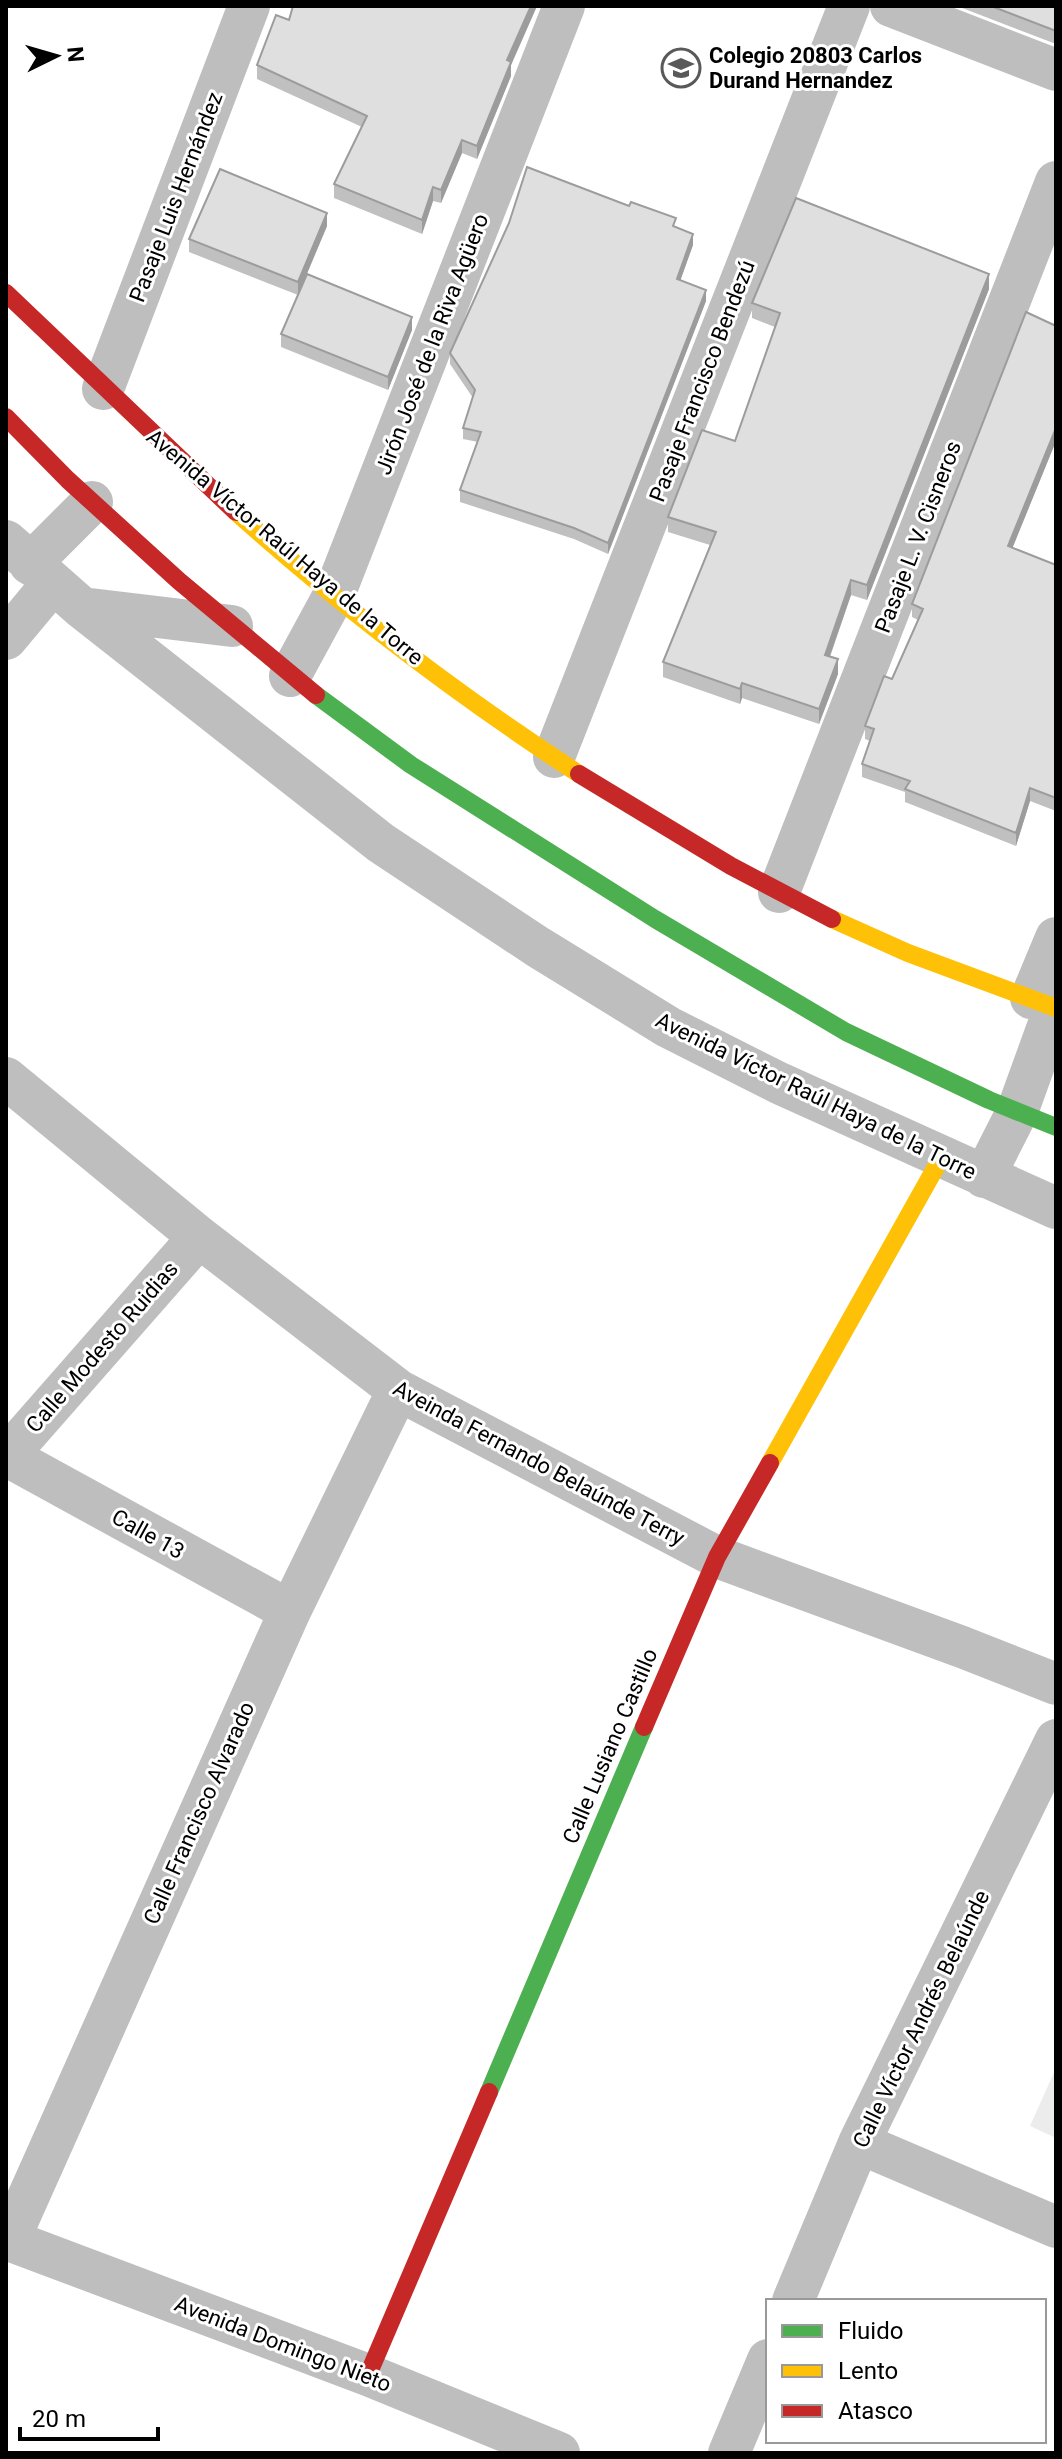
<svg xmlns="http://www.w3.org/2000/svg" width="1062" height="2459" viewBox="0 0 1062 2459" font-family="Roboto,sans-serif">
	<rect width="100%" height="100%" fill="#fff"/>
	<!-- green -->
	<path fill="#ececec" d="M 1056,2068 L 1056,2138 L 1030,2126 Z"/>
	<g fill="none" stroke-linecap="round" stroke-linejoin="round">
		<!-- street -->
		<path stroke="#bebebe" stroke-width="42" d="M 891,6 L 1056,70
			M 103,389 L 249,6
			M 6,541 L 82,608 L 381,843 L 538,947 L 668,1027 L 779,1083 L 1056,1208
			M 30,564 L 92,502
			M 82,608 L 232,626
			M 6,639 L 52,584
			M 290,676 L 334,595 L 564,6
			M 554,757 L 849,6
			M 779,892 L 1056,182
			M 1031,998 L 1056,938
			M 6,1078 L 199,1237 L 398,1390 L 717,1557 L 962,1647 L 1056,1684
			M 984,1177 L 1017,1112 L 1055,1007
			M 7,1456 L 290,1611
			M 6,1457 L 199,1237
			M 859,2143 L 1056,2227
			M 6,2239 L 368,2375 L 559,2453
			M 9,2240 L 290,1611 L 398,1390
			M 793,2301 L 859,2143 L 1056,1740
			M 729,2453 L 768,2360"/>
		<!-- fast -->
		<path stroke="#4caf50" stroke-width="18" d="M 316,695 L 411,765 L 655,919 L 846,1032 L 989,1100 L 1056,1127
			M 489,2092 L 644,1727"/>
		<!-- slow -->
		<path stroke="#ffc107" stroke-width="18" d="M 236,512 C 343,608 458,695 579,774
			M 832,919 L 908,953 L 1056,1008
			M 770,1463 L 941,1158"/>
		<!-- jam -->
		<path stroke="#c62828" stroke-width="18" d="M 6,293 L 236,512
			M 6,417 L 68,480 L 179,581 L 316,695
			M 579,774 L 731,866 L 832,919
			M 644,1727 L 717,1557 L 770,1463
			M 368,2375 L 489,2092"/>
	</g>
	<!-- wall -->
	<path fill="#c0c0c0" d="M 293,6 L 537,6 L 511,65 L 511,76 L 477,159 L 462,153 L 441,203 L 433,201 L 422,234 L 334,198 L 334,184 L 362,127 L 257,79 L 257,65 L 289,20 Z
		M 957,6 L 1056,6 L 1056,44 Z
		M 327,226 L 298,295 L 189,252 L 189,239 Z
		M 693,245 L 680,280 L 706,301 L 608,554 L 574,539 L 460,502 L 460,490 L 478,442 L 463,439 L 463,428 L 473,398 L 450,364 L 450,353 Z
		M 989,289 L 867,600 L 851,595 L 830,657 L 838,674 L 819,724 L 742,698 L 740,704 L 663,677 L 663,662 L 710,545 L 668,532 L 668,517 L 735,441 L 775,327 L 752,318 L 752,303 Z
		M 1056,326 L 1056,441 L 1012,548 L 1056,565 L 1056,811 L 1030,801 L 1016,846 L 905,802 L 905,792 L 862,777 L 862,764 L 870,741 L 865,739 L 865,726 L 892,679 L 918,620 L 912,617 L 912,604 Z
		M 412,330 L 388,390 L 281,347 L 281,334 Z"/>
	<!-- shaded-wall -->
	<path fill="#9c9c9c" d="M 531,6 L 537,6 L 511,65 L 511,76 L 477,159 L 477,146 L 507,60 Z
		M 462,140 L 462,153 L 441,203 L 441,190 Z
		M 433,187 L 433,201 L 422,234 L 422,220 Z
		M 327,213 L 327,226 L 298,295 L 298,282 Z
		M 693,234 L 693,245 L 677,290 L 677,279 Z
		M 989,274 L 989,289 L 867,600 L 867,585 Z
		M 706,290 L 706,301 L 608,554 L 608,543 Z
		M 412,317 L 412,330 L 388,390 L 388,377 Z
		M 1056,428 L 1056,441 L 1008,559 L 1008,546 Z
		M 851,580 L 851,595 L 825,670 L 825,655 Z
		M 838,659 L 838,674 L 819,724 L 819,709 Z
		M 742,683 L 742,698 L 740,704 L 740,689 Z
		M 1030,788 L 1030,801 L 1016,846 L 1016,833 Z"/>
	<!-- building -->
	<path fill="#dfdfdf" stroke="#9c9c9c" stroke-width="2" d="M 293,6 L 531,6 L 507,60 L 511,62 L 477,146 L 462,140 L 441,190 L 433,187 L 422,220 L 334,184 L 367,116 L 257,65 L 276,15 L 289,20 Z
		M 991,6 L 1056,6 L 1056,31 Z
		M 527,167 L 629,206 L 631,202 L 676,218 L 673,226 L 693,234 L 677,279 L 706,290 L 608,543 L 574,528 L 460,490 L 481,432 L 463,428 L 475,390 L 450,353 L 509,223 Z
		M 220,169 L 327,213 L 298,282 L 189,239 Z
		M 796,198 L 989,274 L 867,585 L 851,580 L 825,655 L 838,659 L 819,709 L 742,683 L 740,689 L 663,662 L 716,532 L 668,517 L 702,430 L 735,441 L 780,313 L 752,303 Z
		M 307,274 L 412,317 L 388,377 L 281,334 Z
		M 1026,312 L 1056,326 L 1056,428 L 1008,546 L 1056,565 L 1056,798 L 1030,788 L 1016,833 L 905,789 L 910,781 L 862,764 L 874,729 L 865,726 L 884,676 L 892,679 L 923,609 L 912,604 Z"/>
	<!-- icons -->
	<defs>
		<symbol id="school-ring" viewBox="-11 -11 22 22"><circle r="9.5" fill="#fff" stroke="#595959" stroke-width="1.5"/><path d="M0-5L7-2L0 1L-7-2ZM-4 1L0 2.5L4 1V4Q0 6-4 4Z" fill="#595959"/></symbol>
	</defs>
	<g fill-rule="evenodd">
		<use href="#school-ring" x="659" y="46" width="44" height="44"/>
	</g>
	<g text-anchor="middle" dominant-baseline="central" stroke-width="6" stroke-linejoin="round" paint-order="stroke">
		<!-- poi labels -->
		<g font-size="22" font-weight="bold" fill="#000" stroke="#fff" text-anchor="start">
			<text x="709" y="55">Colegio 20803 Carlos<tspan x="709" dy="25">Durand Hernandez</tspan></text>
		</g>
		<!-- street labels -->
		<g font-size="22" fill="#000" stroke="#fff">
			<text transform="translate(176 197) rotate(-69)">Pasaje Luis Hernández</text>
			<text transform="translate(432 344) rotate(-69)">Jirón José de la Riva Agüero</text>
			<text transform="translate(702 381) rotate(-69)">Pasaje Francisco Bendezú</text>
			<text transform="translate(918 537) rotate(-69)">Pasaje L. V. Cisneros</text>
			<text transform="translate(285 547) rotate(40)">Avenida Víctor Raúl Haya de la Torre</text>
			<text transform="translate(816 1096) rotate(26)">Avenida Víctor Raúl Haya de la Torre</text>
			<text transform="translate(102 1347) rotate(-49)">Calle Modesto Ruidias</text>
			<text transform="translate(539 1463) rotate(28)">Aveinda Fernando Belaúnde Terry</text>
			<text transform="translate(148 1534) rotate(29)">Calle 13</text>
			<text transform="translate(610 1746) rotate(-67)">Calle Lusiano Castillo</text>
			<text transform="translate(199 1813) rotate(-66)">Calle Francisco Alvarado</text>
			<text transform="translate(921 2019) rotate(-64)">Calle Víctor Andrés Belaúnde</text>
			<text transform="translate(283 2344) rotate(21)">Avenida Domingo Nieto</text>
		</g>
	</g>
	<!-- border -->
	<rect width="1062" height="2459" fill="none" stroke="#000000" stroke-width="16"/>
	<!-- legend -->
	<rect x="766" y="2299" width="280" height="144" fill="#ffffff" stroke="#999999" stroke-width="2"/>
	<rect x="782" y="2325" width="40" height="12" fill="#4caf50" stroke="#999999" stroke-width="2"/>
	<text x="838" y="2339" font-size="24" fill="#000000">Fluido</text>
	<rect x="782" y="2365" width="40" height="12" fill="#ffc107" stroke="#999999" stroke-width="2"/>
	<text x="838" y="2379" font-size="24" fill="#000000">Lento</text>
	<rect x="782" y="2405" width="40" height="12" fill="#c62828" stroke="#999999" stroke-width="2"/>
	<text x="838" y="2419" font-size="24" fill="#000000">Atasco</text>
	<!-- north arrow -->
	<g transform="translate(56 56) rotate(85)" stroke="#ffffff" stroke-width="6" paint-order="stroke">
	<path d="M0-6L14 30L0 20L-14 30Z" fill="#000000"/>
	<text y="-12" font-size="22" font-weight="bold" text-anchor="middle" fill="#000000">N</text>
	</g>
	<!-- scale -->
	<path d="M20 2427v12h138v-12" fill="none" stroke="#000000" stroke-width="4"/>
	<text x="32" y="2427" font-size="24" fill="#000000" stroke="#ffffff" stroke-width="6" paint-order="stroke">20 m</text>
</svg>
